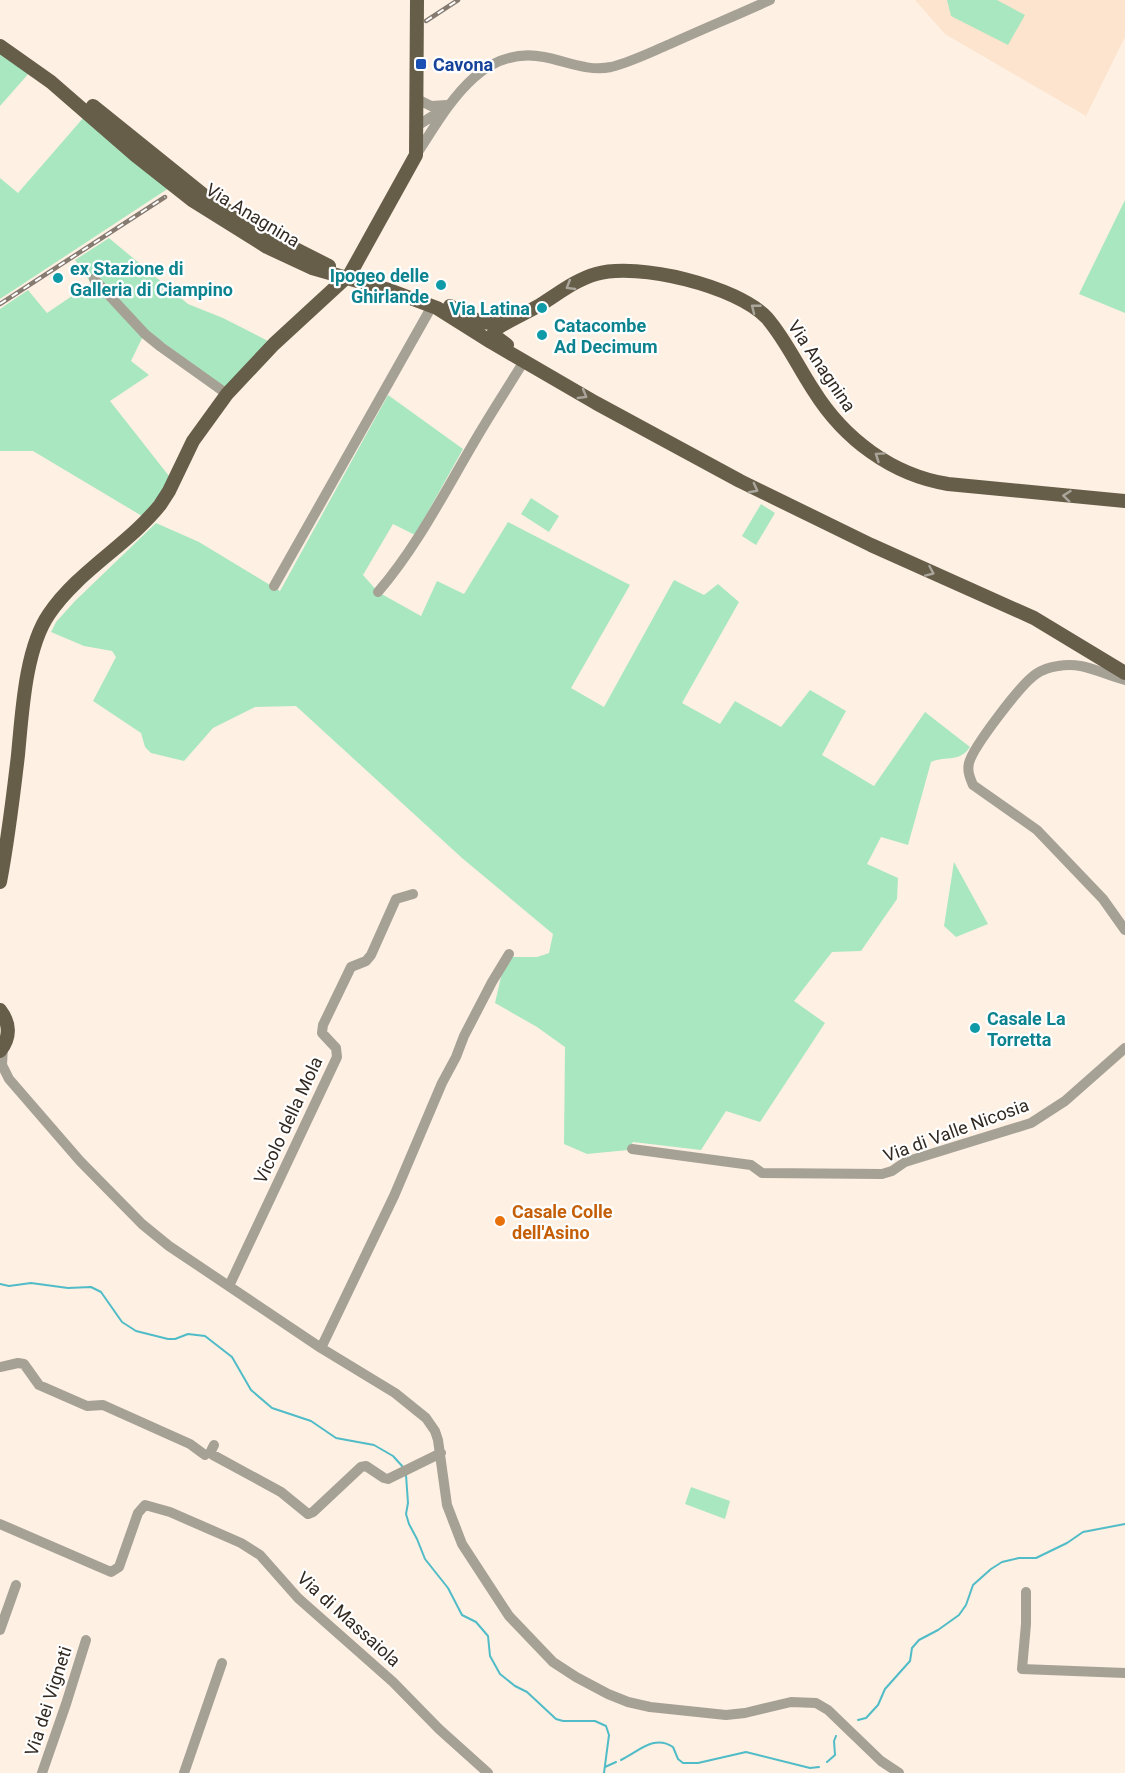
<svg xmlns="http://www.w3.org/2000/svg" width="1125" height="1773" viewBox="0 0 1125 1773" font-family="Roboto,sans-serif">
	<rect width="100%" height="100%" fill="#fef0e3"/>
	<!-- built -->
	<path fill="#fce4ce" d="M 915,0 L 1125,0 L 1125,37 L 1086,116 L 945,34 Z"/>
	<!-- green -->
	<path fill="#a9e7c0" d="M 947,0 L 997,0 L 1025,15 L 1008,45 L 951,16 Z
		M 0,52 L 30,72 L 0,106 Z
		M 84,117 L 169,188 L 0,299 L 0,178 L 18,193 Z
		M 1125,200 L 1125,313 L 1079,294 Z
		M 109,238 L 188,304 L 223,318 L 270,342 L 226,389 L 146,330 L 131,361 L 149,375 L 110,401 L 169,476 L 164,490 L 142,516 L 33,451 L 0,451 L 0,309 L 28,290 L 47,313 L 91,283 L 75,260 Z
		M 388,395 L 463,449 L 415,535 L 393,524 L 363,575 L 378,592 L 421,616 L 437,581 L 464,594 L 508,522 L 630,585 L 571,688 L 604,707 L 674,580 L 704,595 L 718,584 L 739,602 L 682,703 L 720,724 L 735,701 L 781,727 L 810,690 L 846,711 L 822,755 L 874,786 L 925,712 L 970,747 C 959,763 947,755 931,762 L 908,845 L 881,837 L 867,864 L 898,878 L 897,899 L 861,951 L 832,952 L 794,1001 L 825,1023 L 760,1122 L 726,1111 L 701,1150 L 633,1142 L 628,1150 L 587,1154 L 564,1144 L 565,1047 L 537,1027 L 495,1003 L 503,968 L 512,957 L 537,957 L 549,953 L 553,934 L 462,858 L 296,706 L 255,707 L 213,728 L 184,761 L 151,753 L 145,747 L 141,733 L 93,701 L 116,657 L 112,651 L 84,646 L 51,632 L 56,622 L 75,601 L 156,523 L 199,542 L 280,591 Z
		M 531,498 L 559,516 L 549,532 L 521,514 Z
		M 761,504 L 775,513 L 756,545 L 742,536 Z
		M 954,862 L 988,924 L 956,937 L 944,926 Z
		M 691,1487 L 730,1501 L 725,1519 L 685,1504 Z"/>
	<g fill="none" stroke-linecap="round" stroke-linejoin="round">
		<!-- stream -->
		<path stroke="#50bcc7" stroke-width="2" d="M 0,1284 L 9,1286 L 31,1283 L 68,1288 L 91,1287 L 101,1292 L 122,1322 L 136,1331 L 168,1339 L 175,1339 L 188,1334 L 205,1336 L 232,1357 L 251,1390 L 272,1408 L 311,1421 L 336,1438 L 374,1445 L 393,1456 L 403,1467
			M 406,1475 L 408,1503 L 406,1514 L 409,1524 L 417,1539 L 425,1559 L 448,1588 L 462,1615 L 476,1622 L 488,1636 L 490,1656 L 500,1674 L 515,1686 L 527,1692 L 556,1719 L 563,1721 L 595,1721 L 606,1726 L 609,1735 L 604,1773
			M 858,1720 L 866,1718 L 878,1705 L 885,1689 L 910,1661 L 912,1648 L 919,1640 L 938,1630 L 959,1615 L 966,1605 L 973,1585 L 991,1569 L 1002,1562 L 1019,1558 L 1036,1558 L 1067,1543 L 1083,1532 L 1125,1524
			M 621,1760 C 638,1752 654,1734 673,1747 L 678,1759 L 683,1763 L 698,1763 L 746,1752 L 810,1768 L 819,1767
			M 827,1762 L 835,1755 L 834,1741 L 836,1736
			M 605,1767 L 616,1762"/>
		<!-- minor -->
		<path stroke="#a6a195" stroke-width="10" d="M 417,99 L 431,106 L 447,105
			M 417,126 L 445,108
			M 416,155 C 446,110 479,44 544,57 C 566,61 588,72 611,67 C 631,62 651,52 670,44 C 703,29 737,15 770,0
			M 94,279 L 145,334 L 161,347 L 227,394
			M 274,586 L 432,306
			M 378,592 C 416,548 443,495 473,444 C 489,416 507,389 524,361
			M 1125,680 C 1101,674 1083,661 1058,666 C 1050,667 1042,670 1036,674 C 1021,684 973,747 969,763 C 967,771 970,778 973,785 L 1037,830 L 1103,899 L 1125,930
			M 3,1046 L 2,1065 L 9,1079 L 80,1161 L 142,1224 L 169,1246 L 321,1348 L 395,1393 L 426,1418 L 435,1431 L 438,1440 L 447,1505 L 462,1544 L 509,1616 L 553,1662 L 576,1677 L 608,1694 L 628,1702 L 650,1707 L 726,1715 L 745,1713 L 791,1702 L 816,1703 L 828,1710 L 881,1761 L 899,1773
			M 632,1149 L 751,1165 L 762,1173 L 882,1174 L 892,1171 L 905,1162 L 1031,1123 L 1065,1101 L 1125,1048
			M 229,1286 L 337,1057 L 336,1048 L 322,1033 L 323,1025 L 351,967 L 366,961 L 371,955 L 396,899 L 413,894
			M 321,1348 L 394,1196 L 442,1083 L 456,1057 L 464,1036 L 492,982 L 509,954
			M 0,1367 L 18,1363 L 24,1364 L 39,1385 L 87,1406 L 103,1405 L 190,1444 L 205,1455
			M 214,1445 L 211,1451 L 213,1455 L 281,1492 L 308,1514 L 313,1512 L 361,1467 L 366,1466 L 384,1478 L 388,1479 L 441,1453
			M 0,1524 L 111,1572 L 119,1567 L 138,1513 L 145,1505 L 170,1512 L 241,1543 L 260,1555 L 298,1598 L 393,1682 L 439,1729 L 488,1773
			M 1026,1592 L 1026,1624 L 1022,1669 L 1125,1673
			M 0,1630 L 16,1585
			M 42,1773 L 66,1704 L 86,1640
			M 184,1773 L 222,1663"/>
		<!-- major -->
		<path stroke="#675e4a" stroke-width="14" d="M 0,46 L 51,82 L 135,155 L 192,200 L 267,247 L 312,268 L 389,290 L 437,308 L 491,342 L 596,403 L 740,481 L 871,545 L 1034,618 L 1125,673
			M 93,106 L 206,197 L 258,230 L 329,266
			M 450,306 C 471,317 482,329 507,319
			M 507,345 L 495,336 L 494,332 L 496,329 C 510,320 526,313 540,305 C 558,294 575,280 596,274 C 638,262 737,286 767,318 C 786,340 798,367 814,391 C 844,439 892,475 948,484 L 1125,501
			M 0,882 C 8,840 13,798 18,755 C 22,714 25,649 49,614 C 78,571 128,545 160,505 L 169,491 L 193,441 L 227,394 L 274,344 L 350,274 L 416,155 L 417,0
			M 0,1010 C 10,1023 11,1037 0,1051"/>
		<defs>
			<path id="rail" d="M 426,21 L 458,0
				M 0,304 L 165,197"/>
		</defs>
		<!-- rail casing -->
		<use href="#rail" stroke="#867b71" stroke-width="4.5"/>
		<!-- rail -->
		<use href="#rail" stroke="#fff" stroke-width="2" stroke-dasharray="7" stroke-linecap="butt"/>
	</g>
	<!-- one-way arrows -->
	<defs><path id="oneway-chevron" d="M-2-3.5L2.5 0L-2 3.5" fill="none" stroke-width="1.6" stroke-linecap="round" stroke-linejoin="round" transform="scale(1.5)"/></defs>
	<g stroke="#aba69b">
		<use href="#oneway-chevron" transform="translate(570 286) rotate(149)"/>
		<use href="#oneway-chevron" transform="translate(755 308) rotate(-142)"/>
		<use href="#oneway-chevron" transform="translate(583 395) rotate(30)"/>
		<use href="#oneway-chevron" transform="translate(879 456) rotate(-146)"/>
		<use href="#oneway-chevron" transform="translate(754 489) rotate(28)"/>
		<use href="#oneway-chevron" transform="translate(1067 496) rotate(-174)"/>
		<use href="#oneway-chevron" transform="translate(930 572) rotate(24)"/>
	</g>
	<!-- markers -->
	<rect fill="#1a4fb4" stroke="#fff" stroke-width="2" x="415" y="58" width="12" height="12" rx="3"/>
	<g fill="#0f9aa8" stroke="#fff" stroke-width="2">
		<circle cx="58" cy="278" r="6"/>
		<circle cx="441" cy="285" r="6"/>
		<circle cx="542" cy="308" r="6"/>
		<circle cx="542" cy="335" r="6"/>
		<circle cx="975" cy="1028" r="6"/>
	</g>
	<circle fill="#e8710a" stroke="#fff" stroke-width="2" cx="500" cy="1221" r="6"/>
	<g text-anchor="middle" dominant-baseline="central" stroke-width="4.5" stroke-linejoin="round" paint-order="stroke">
		<!-- transit labels -->
		<g font-size="18" font-weight="bold" fill="#164399" stroke="#fff" text-anchor="start">
			<text x="433" y="64">Cavona</text>
		</g>
		<!-- street labels -->
		<g font-size="18" fill="#322921" stroke="#fff">
			<text transform="translate(253 215) rotate(31)">Via Anagnina</text>
			<text transform="translate(822 366) rotate(56)">Via Anagnina</text>
			<text transform="translate(288 1120) rotate(-65)">Vicolo della Mola</text>
			<text transform="translate(956 1130) rotate(-20)">Via di Valle Nicosia</text>
			<text transform="translate(349 1619) rotate(42)">Via di Massaiola</text>
			<text transform="translate(48 1701) rotate(-72)">Via dei Vigneti</text>
		</g>
		<!-- culture labels -->
		<g font-size="18" font-weight="bold" fill="#0d838f" stroke="#fff" text-anchor="start">
			<text x="70" y="268">ex Stazione di<tspan x="70" dy="21">Galleria di Ciampino</tspan></text>
			<text x="429" y="275" text-anchor="end">Ipogeo delle<tspan x="429" dy="21">Ghirlande</tspan></text>
			<text x="530" y="308" text-anchor="end">Via Latina</text>
			<text x="554" y="325">Catacombe<tspan x="554" dy="21">Ad Decimum</tspan></text>
			<text x="987" y="1018">Casale La<tspan x="987" dy="21">Torretta</tspan></text>
		</g>
		<!-- food labels -->
		<g font-size="18" font-weight="bold" fill="#c56008" stroke="#fff" text-anchor="start">
			<text x="512" y="1211">Casale Colle<tspan x="512" dy="21">dell'Asino</tspan></text>
		</g>
	</g>
</svg>
